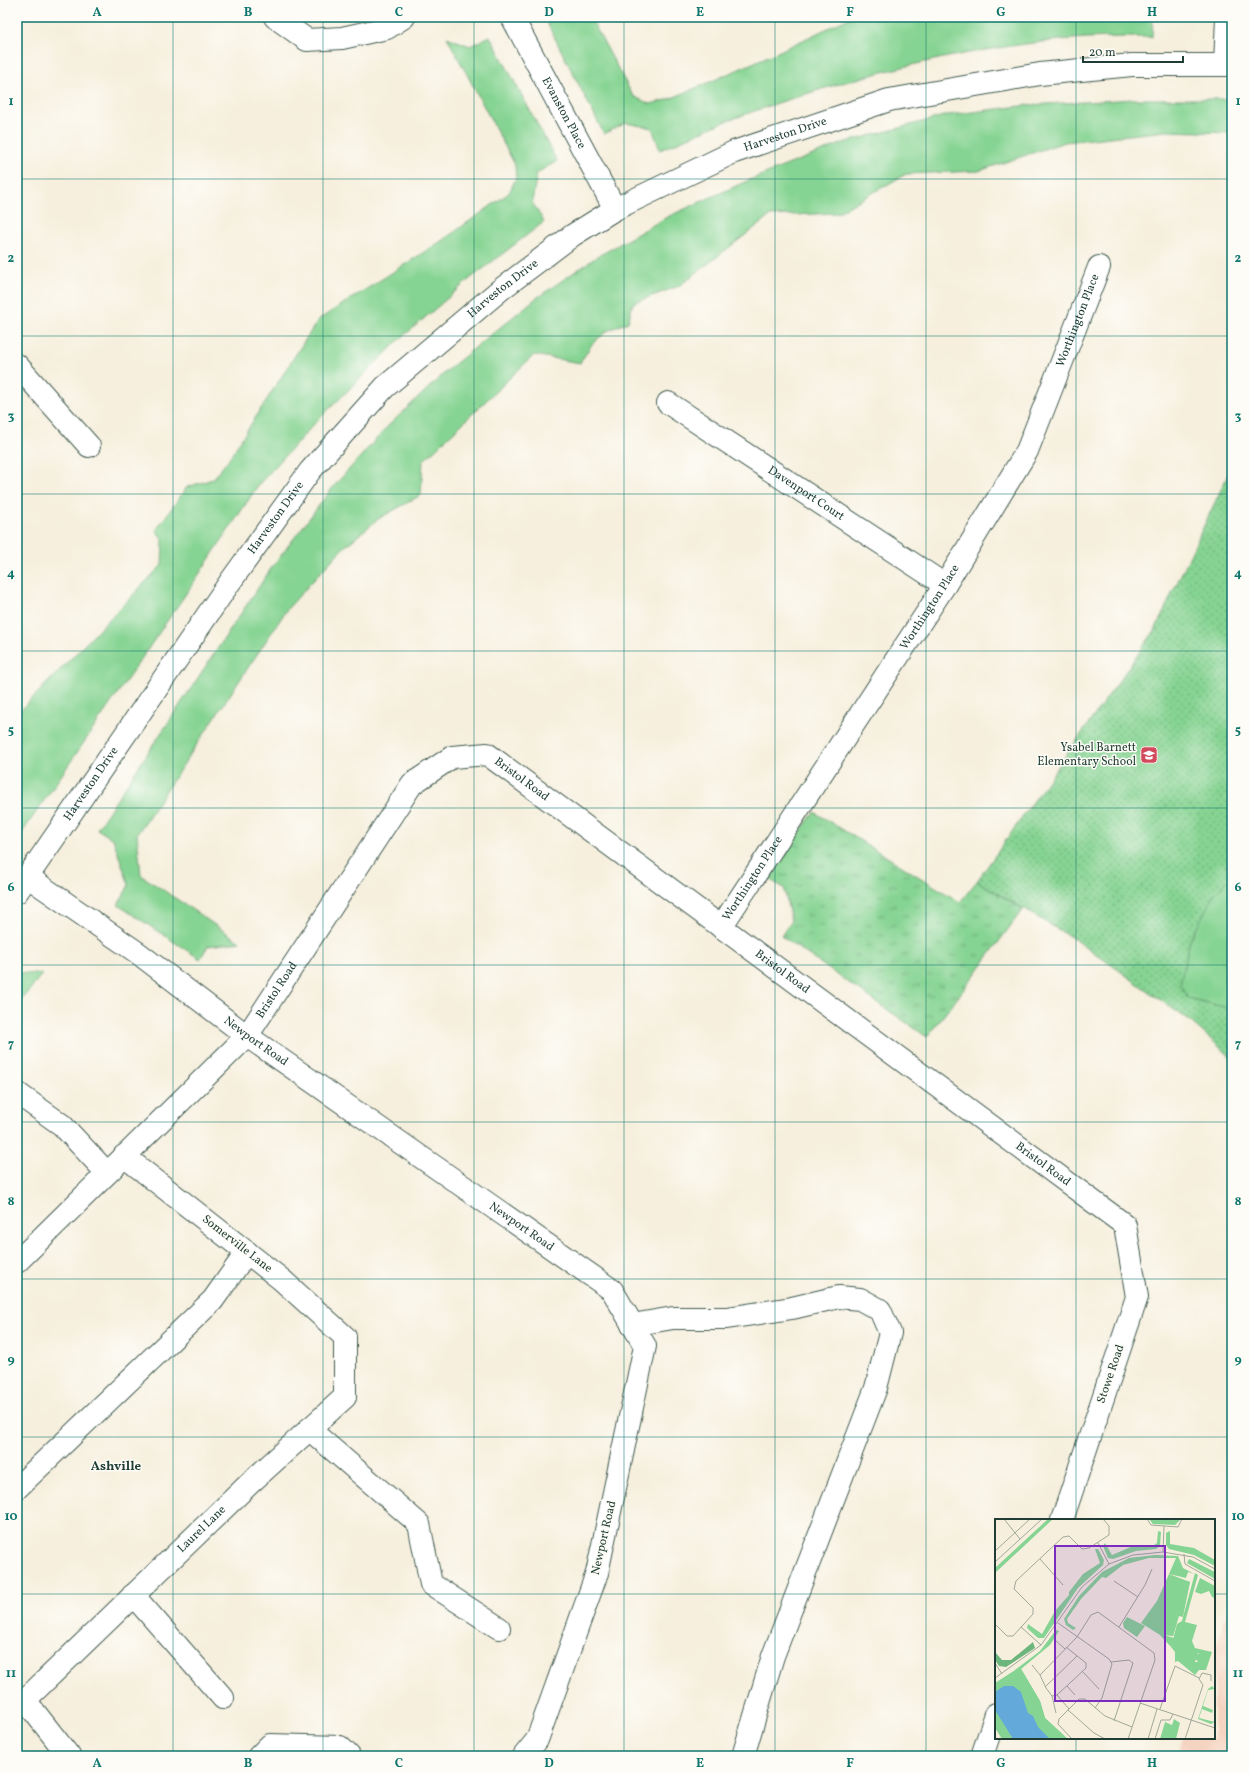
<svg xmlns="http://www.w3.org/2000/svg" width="1249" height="1773" viewBox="0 0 1249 1773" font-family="Vollkorn,serif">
	<defs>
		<pattern id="grass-dots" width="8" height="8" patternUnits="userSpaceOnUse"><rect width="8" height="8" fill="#86d493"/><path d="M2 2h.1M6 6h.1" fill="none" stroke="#6dad79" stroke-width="1.8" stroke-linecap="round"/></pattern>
		<pattern id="park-tufts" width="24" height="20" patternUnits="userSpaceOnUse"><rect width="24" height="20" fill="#86d493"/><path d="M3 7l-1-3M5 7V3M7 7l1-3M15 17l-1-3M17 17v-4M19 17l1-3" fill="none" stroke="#6dad79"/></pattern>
	</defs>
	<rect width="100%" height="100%" fill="#fdfcf7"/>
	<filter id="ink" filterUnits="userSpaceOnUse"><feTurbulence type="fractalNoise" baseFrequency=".025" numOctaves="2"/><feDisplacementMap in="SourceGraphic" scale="8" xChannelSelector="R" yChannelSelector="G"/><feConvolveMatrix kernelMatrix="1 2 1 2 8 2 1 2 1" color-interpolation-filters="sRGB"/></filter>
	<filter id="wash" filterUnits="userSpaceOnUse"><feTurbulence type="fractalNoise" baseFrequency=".012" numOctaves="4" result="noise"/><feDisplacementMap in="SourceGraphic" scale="16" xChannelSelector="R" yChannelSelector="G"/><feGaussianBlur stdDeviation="0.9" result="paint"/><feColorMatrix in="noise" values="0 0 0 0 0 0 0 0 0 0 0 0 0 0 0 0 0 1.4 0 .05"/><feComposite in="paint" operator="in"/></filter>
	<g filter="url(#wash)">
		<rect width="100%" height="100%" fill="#f6efdd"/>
		<!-- built -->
		<path fill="#f4d3c0" d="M 1232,1599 L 1232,1756 L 1177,1756 L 1183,1738 L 1214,1738 L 1214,1650 Z"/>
		<!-- grass -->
		<path fill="url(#grass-dots)" stroke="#528864" d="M 1232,466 L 1232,1058 L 1190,1021 L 1079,942 L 977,881 L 1155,630 Z"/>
		<!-- park -->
		<path fill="url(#park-tufts)" stroke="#528864" d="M 814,812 L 960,902 L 977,881 L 1023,909 L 964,989 L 927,1037 L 781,936 L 791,921 L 784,888 L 767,878 Z"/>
		<!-- garden -->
		<path fill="#86d493" stroke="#528864" d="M 544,17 L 590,17 L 633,96 L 650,104 L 667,100 L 703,85 L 782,50 L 851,17 L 1153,17 L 1152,37 C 1130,37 1108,37 1085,38 C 969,46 848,77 738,117 C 712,126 686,139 660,150 L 652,128 L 626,123 L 604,134 Z
			M 490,36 L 557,161 L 537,173 L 532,202 L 544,222 L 471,278 L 399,340 L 317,421 L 259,484 L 196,579 L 17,840 L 17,714 L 162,565 L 163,540 L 156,530 L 187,487 L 213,479 L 228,460 L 318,320 L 443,240 L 509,193 L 516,178 L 515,165 L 447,37 L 470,46 Z
			M 1135,99 L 1232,99 L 1232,133 L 1166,131 L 1065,142 L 979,171 L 906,174 L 837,213 L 770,216 L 679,286 L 633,303 L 628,322 L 607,331 L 592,344 L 580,363 L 534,355 L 423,461 L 421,495 L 378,519 L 342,549 L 288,608 L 137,834 L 141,875 L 240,942 L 208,946 L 200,959 L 118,905 L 129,885 L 113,839 L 97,829 L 272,567 L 334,486 L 389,425 L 450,368 L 535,299 L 595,258 L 667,217 L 747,181 L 843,143 L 948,115 L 1029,105 Z
			M 1232,876 L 1232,1009 L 1188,998 L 1180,984 L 1190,940 L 1214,894 Z
			M 17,973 L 42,974 L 17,1006 Z"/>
	</g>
	<g filter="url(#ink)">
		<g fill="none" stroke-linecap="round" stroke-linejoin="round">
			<defs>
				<g id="minor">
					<path d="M 275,17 L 307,40 L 342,38 L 387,28 L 404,17"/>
					<path id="s1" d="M 512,17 L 615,209"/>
					<path d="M 1225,65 L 1227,17"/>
					<path d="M 17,365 L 89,446"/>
					<path id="s2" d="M 668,403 L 945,585"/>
					<path id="s3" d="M 28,877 L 138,953 L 247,1036 L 612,1290 L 645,1346 L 597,1573 L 537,1740 L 524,1756"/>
					<path id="s4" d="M 17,892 L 230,582 L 310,471 L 385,387 L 500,290 L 573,235 L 615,209 L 734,152 L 889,100 L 1040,74 L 1132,65 L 1232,65"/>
					<path id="s5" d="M 721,927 L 945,585 L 1027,451 L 1099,267"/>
					<path d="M 17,1093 L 62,1125 L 107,1173"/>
					<path id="s6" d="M 17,1262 L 247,1036 L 412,784 L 452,757 L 487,754 L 1125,1225 L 1137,1297 L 1062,1520"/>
					<path d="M 632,1325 L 673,1318 L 727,1318 L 792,1308 L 839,1297 L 860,1299 L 880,1310 L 890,1333 L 876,1388 L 773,1656 L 743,1756"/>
					<path d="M 309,1429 L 419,1524 L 431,1584 L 499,1628"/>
					<path d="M 17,1488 L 213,1300 L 247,1252"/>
					<path d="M 133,1595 L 223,1698"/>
					<path d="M 25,1700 L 69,1756"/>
					<path id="s7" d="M 17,1702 L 25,1700 L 250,1483 L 345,1397 L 345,1337 L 282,1280 L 124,1156"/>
					<path d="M 259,1756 L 270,1745 L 340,1747 L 349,1756"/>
					<path d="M 982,1756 L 996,1714"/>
				</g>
			</defs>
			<!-- minor casing -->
			<use href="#minor" stroke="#3f584d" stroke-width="24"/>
			<!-- minor -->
			<use href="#minor" stroke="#fff" stroke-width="22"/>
		</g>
	</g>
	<!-- grid -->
	<path fill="none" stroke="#0f766e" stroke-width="1" stroke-opacity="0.55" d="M 173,17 L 173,1756M 323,17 L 323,1756M 474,17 L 474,1756M 624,17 L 624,1756M 775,17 L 775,1756M 926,17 L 926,1756M 1076,17 L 1076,1520M 17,179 L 1232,179M 17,336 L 1232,336M 17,494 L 1232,494M 17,651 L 1232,651M 17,808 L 1232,808M 17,965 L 1232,965M 17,1122 L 1232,1122M 17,1279 L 1232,1279M 17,1437 L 1232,1437M 17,1594 L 996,1594M 1214,1594 L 1232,1594M 1076,1738 L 1076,1756"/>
	<!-- icons -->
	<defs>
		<symbol id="school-square" viewBox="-11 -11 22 22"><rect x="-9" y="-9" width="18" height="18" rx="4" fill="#d1495b" stroke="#fdfcf7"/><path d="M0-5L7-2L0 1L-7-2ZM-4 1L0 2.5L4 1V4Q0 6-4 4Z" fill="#fff"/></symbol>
	</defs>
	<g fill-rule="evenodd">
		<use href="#school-square" x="1139" y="745" width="20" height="20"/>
	</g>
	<g text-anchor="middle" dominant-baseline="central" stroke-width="3" stroke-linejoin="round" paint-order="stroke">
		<!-- street labels -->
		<g font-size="12" fill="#1f3d34" stroke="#fdfcf7">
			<text stroke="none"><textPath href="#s1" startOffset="109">Evanston Place</textPath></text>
			<text stroke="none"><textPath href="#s4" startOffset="1103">Harveston Drive</textPath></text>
			<text stroke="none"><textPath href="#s4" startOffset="779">Harveston Drive</textPath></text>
			<text stroke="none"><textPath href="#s5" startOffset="706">Worthington Place</textPath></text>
			<text stroke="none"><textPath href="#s2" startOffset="165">Davenport Court</textPath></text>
			<text stroke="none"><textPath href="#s4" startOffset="455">Harveston Drive</textPath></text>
			<text stroke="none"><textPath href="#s5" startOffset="382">Worthington Place</textPath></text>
			<text stroke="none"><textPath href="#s6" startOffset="750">Bristol Road</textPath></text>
			<text stroke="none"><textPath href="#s4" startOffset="131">Harveston Drive</textPath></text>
			<text stroke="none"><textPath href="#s5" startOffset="58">Worthington Place</textPath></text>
			<text stroke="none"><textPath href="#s6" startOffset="1074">Bristol Road</textPath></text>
			<text stroke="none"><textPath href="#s6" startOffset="377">Bristol Road</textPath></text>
			<text stroke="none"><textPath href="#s3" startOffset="281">Newport Road</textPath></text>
			<text stroke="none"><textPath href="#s6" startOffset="1398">Bristol Road</textPath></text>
			<text stroke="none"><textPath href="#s3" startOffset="605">Newport Road</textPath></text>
			<text transform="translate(237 1244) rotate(38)">Somerville Lane</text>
			<text transform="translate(1111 1374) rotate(-71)">Stowe Road</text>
			<text stroke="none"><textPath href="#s7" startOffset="254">Laurel Lane</textPath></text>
			<text transform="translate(604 1538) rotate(-77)">Newport Road</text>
		</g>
		<!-- poi labels -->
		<g font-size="12" fill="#1f3d34" stroke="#fdfcf7" text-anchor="end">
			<text x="1136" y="748">Ysabel Barnett<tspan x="1136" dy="14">Elementary School</tspan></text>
		</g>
		<!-- neighbourhood labels -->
		<g font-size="13" font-weight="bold" fill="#1f3d34" stroke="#fdfcf7">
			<text x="116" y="1467">Ashville</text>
		</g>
	</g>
	<!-- overview -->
	<g transform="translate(995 1519)">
		<rect width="220" height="220" fill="#f6efdd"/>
		<path d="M 174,55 L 195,63 L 188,98 L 184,97 L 178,117 L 169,116 L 179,119 L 176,128 L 165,116 L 146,104 L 162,82 ZM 179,200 L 185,204 L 181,220 L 165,220 L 170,203 L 177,206 Z" fill="#86d493"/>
		<path d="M 38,123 L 40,129 L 11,148 L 4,147 L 0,141 L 0,133 L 7,141 L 16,141 Z" fill="#6cb67d"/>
		<path d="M 154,0 L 184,0 L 185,1 L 180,6 L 158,5 ZM 132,98 L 150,107 L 142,118 L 129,109 L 128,104 ZM185 112a5 5 0 1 1 10 0a5 5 0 1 1-10 0ZM201 139a5 5 0 1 1 10 0a5 5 0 1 1-10 0ZM 25,148 L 45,182 L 50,199 L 73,220 L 7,220 L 0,209 L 0,164 Z" fill="#86d493"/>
		<path d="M 53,0 L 58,0 L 0,54 L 0,49 ZM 163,12 L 166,13 L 165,27 L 161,30 L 141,32 L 118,40 L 113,39 L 108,27 L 110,24 L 117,36 L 138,27 L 159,26 L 162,24 ZM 175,12 L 175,25 L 199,29 L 220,41 L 220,47 L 199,36 L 174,30 L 171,26 L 171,14 ZM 100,30 L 103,30 L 109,41 L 108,46 L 83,69 L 49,119 L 43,119 L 32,109 L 33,105 L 47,115 L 60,92 L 74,76 L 74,73 L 88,55 L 105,44 ZM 160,36 L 183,37 L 188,49 L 199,55 L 193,53 L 191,59 L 174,55 L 181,39 L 154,39 L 128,46 L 111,59 L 107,58 L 86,80 L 72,100 L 73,104 L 81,109 L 78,111 L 71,106 L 69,100 L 84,77 L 107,53 L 134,39 ZM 194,40 L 220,53 L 220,60 L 192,44 ZM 200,54 L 203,56 L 190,103 L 202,106 L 197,122 L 200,129 L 217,133 L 211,151 L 204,151 L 200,156 L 183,142 L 180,143 L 180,133 L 176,128 L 182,105 L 187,102 ZM 203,134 L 210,137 L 209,143 L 200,143 ZM 181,59 L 195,63 L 191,78 L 185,75 L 180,69 ZM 205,59 L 220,67 L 220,79 L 217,78 L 214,72 L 206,75 L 200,73 ZM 176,101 L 182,102 L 178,117 L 164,114 L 167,105 ZM 61,111 L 64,112 L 55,126 L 26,150 L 45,182 L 50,199 L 67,215 L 65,215 L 61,213 L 56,213 L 46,207 L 48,200 L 41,180 L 34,172 L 27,171 L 26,156 L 20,151 L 45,132 ZM 217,167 L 220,170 L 213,171 L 208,187 L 218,191 L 217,194 L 207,190 L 204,199 L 220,203 L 216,205 L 203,200 L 213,170 Z" fill="#86d493" fill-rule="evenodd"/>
		<path d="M 9,167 L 18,167 L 26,173 L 33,194 L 38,197 L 43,208 L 55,220 L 18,220 L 0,191 L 0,173 Z" fill="#63a9d9"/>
		<path fill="none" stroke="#a0a899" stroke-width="1" d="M 9,0 L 25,20M 152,0 L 156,6 L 183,8 L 187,0M 103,24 L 114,45M 0,32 L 35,0M 168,33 L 169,7M 189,35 L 190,45 L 220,62M 45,40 L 68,66M 0,43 L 47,0M 119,62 L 143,78M 63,104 L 114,140 L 117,145 L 107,179 L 100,189M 0,105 L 12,117 L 18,117 L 38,95 L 38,89 L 19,70 L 21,62 L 68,18 L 74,17 L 87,30 L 94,29 L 114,16 L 114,7 L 108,0M 26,108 L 46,126M 124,108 L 150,66 L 157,50M 60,121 L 70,130M 116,143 L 134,141 L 138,144 L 119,202M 0,144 L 7,155M 37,146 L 45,156M 87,152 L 104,170M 45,156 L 82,118 L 96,96 L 103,93 L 159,134 L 160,141 L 133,220M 45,156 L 51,169 L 57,177M 0,159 L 46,126 L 87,68 L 114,45 L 138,36 L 168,33 L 198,38 L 220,50M 208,166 L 204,160 L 207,154 L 216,156 L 216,162M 72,167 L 80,176M 50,168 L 82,137M 62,176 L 74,190M 57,177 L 62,176 L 91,149 L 91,144 L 71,128M 57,177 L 61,194M 145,184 L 220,209M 165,190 L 180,147 L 204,159M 73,191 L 99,214 L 110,220M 77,220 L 63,205 L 64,200 L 84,180 L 90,180 L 110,197 L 137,208M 153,220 L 162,190M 160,220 L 166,201 L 175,201 L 178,195M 190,220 L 208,166"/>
		<path fill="#7b2cbf" fill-opacity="0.15" stroke="#7b2cbf" stroke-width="2" d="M 60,27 L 170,27 L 170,182 L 60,182 Z"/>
		<rect width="220" height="220" fill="none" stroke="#1f3d34" stroke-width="2"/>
	</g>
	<!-- margin -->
	<rect width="1249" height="1773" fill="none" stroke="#fdfcf7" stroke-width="44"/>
	<!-- scale -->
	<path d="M1083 56v6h100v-6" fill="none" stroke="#1f3d34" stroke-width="2"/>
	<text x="1089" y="56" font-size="12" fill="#1f3d34" stroke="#fdfcf7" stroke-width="3" paint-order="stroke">20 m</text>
	<rect x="22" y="22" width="1205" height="1729" fill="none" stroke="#0f766e" stroke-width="1.5"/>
	<g font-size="13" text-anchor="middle" font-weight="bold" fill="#0f766e">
		<text x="97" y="16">A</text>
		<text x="248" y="16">B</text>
		<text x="399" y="16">C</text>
		<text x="549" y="16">D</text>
		<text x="700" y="16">E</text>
		<text x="850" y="16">F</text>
		<text x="1001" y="16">G</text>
		<text x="1152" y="16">H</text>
		<text x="11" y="105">1</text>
		<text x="1238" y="105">1</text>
		<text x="11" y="262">2</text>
		<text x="1238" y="262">2</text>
		<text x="11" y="420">3</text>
		<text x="1238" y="420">3</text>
		<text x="11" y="577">4</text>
		<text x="1238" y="577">4</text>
		<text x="11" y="734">5</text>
		<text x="1238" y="734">5</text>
		<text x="11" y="891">6</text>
		<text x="1238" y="891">6</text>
		<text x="11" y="1048">7</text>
		<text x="1238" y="1048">7</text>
		<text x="11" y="1205">8</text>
		<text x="1238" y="1205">8</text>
		<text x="11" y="1363">9</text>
		<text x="1238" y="1363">9</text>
		<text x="11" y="1520">10</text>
		<text x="1238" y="1520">10</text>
		<text x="11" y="1677">11</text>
		<text x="1238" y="1677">11</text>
		<text x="97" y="1767">A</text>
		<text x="248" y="1767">B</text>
		<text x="399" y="1767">C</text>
		<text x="549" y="1767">D</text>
		<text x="700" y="1767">E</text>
		<text x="850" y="1767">F</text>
		<text x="1001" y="1767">G</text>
		<text x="1152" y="1767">H</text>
	</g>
</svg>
